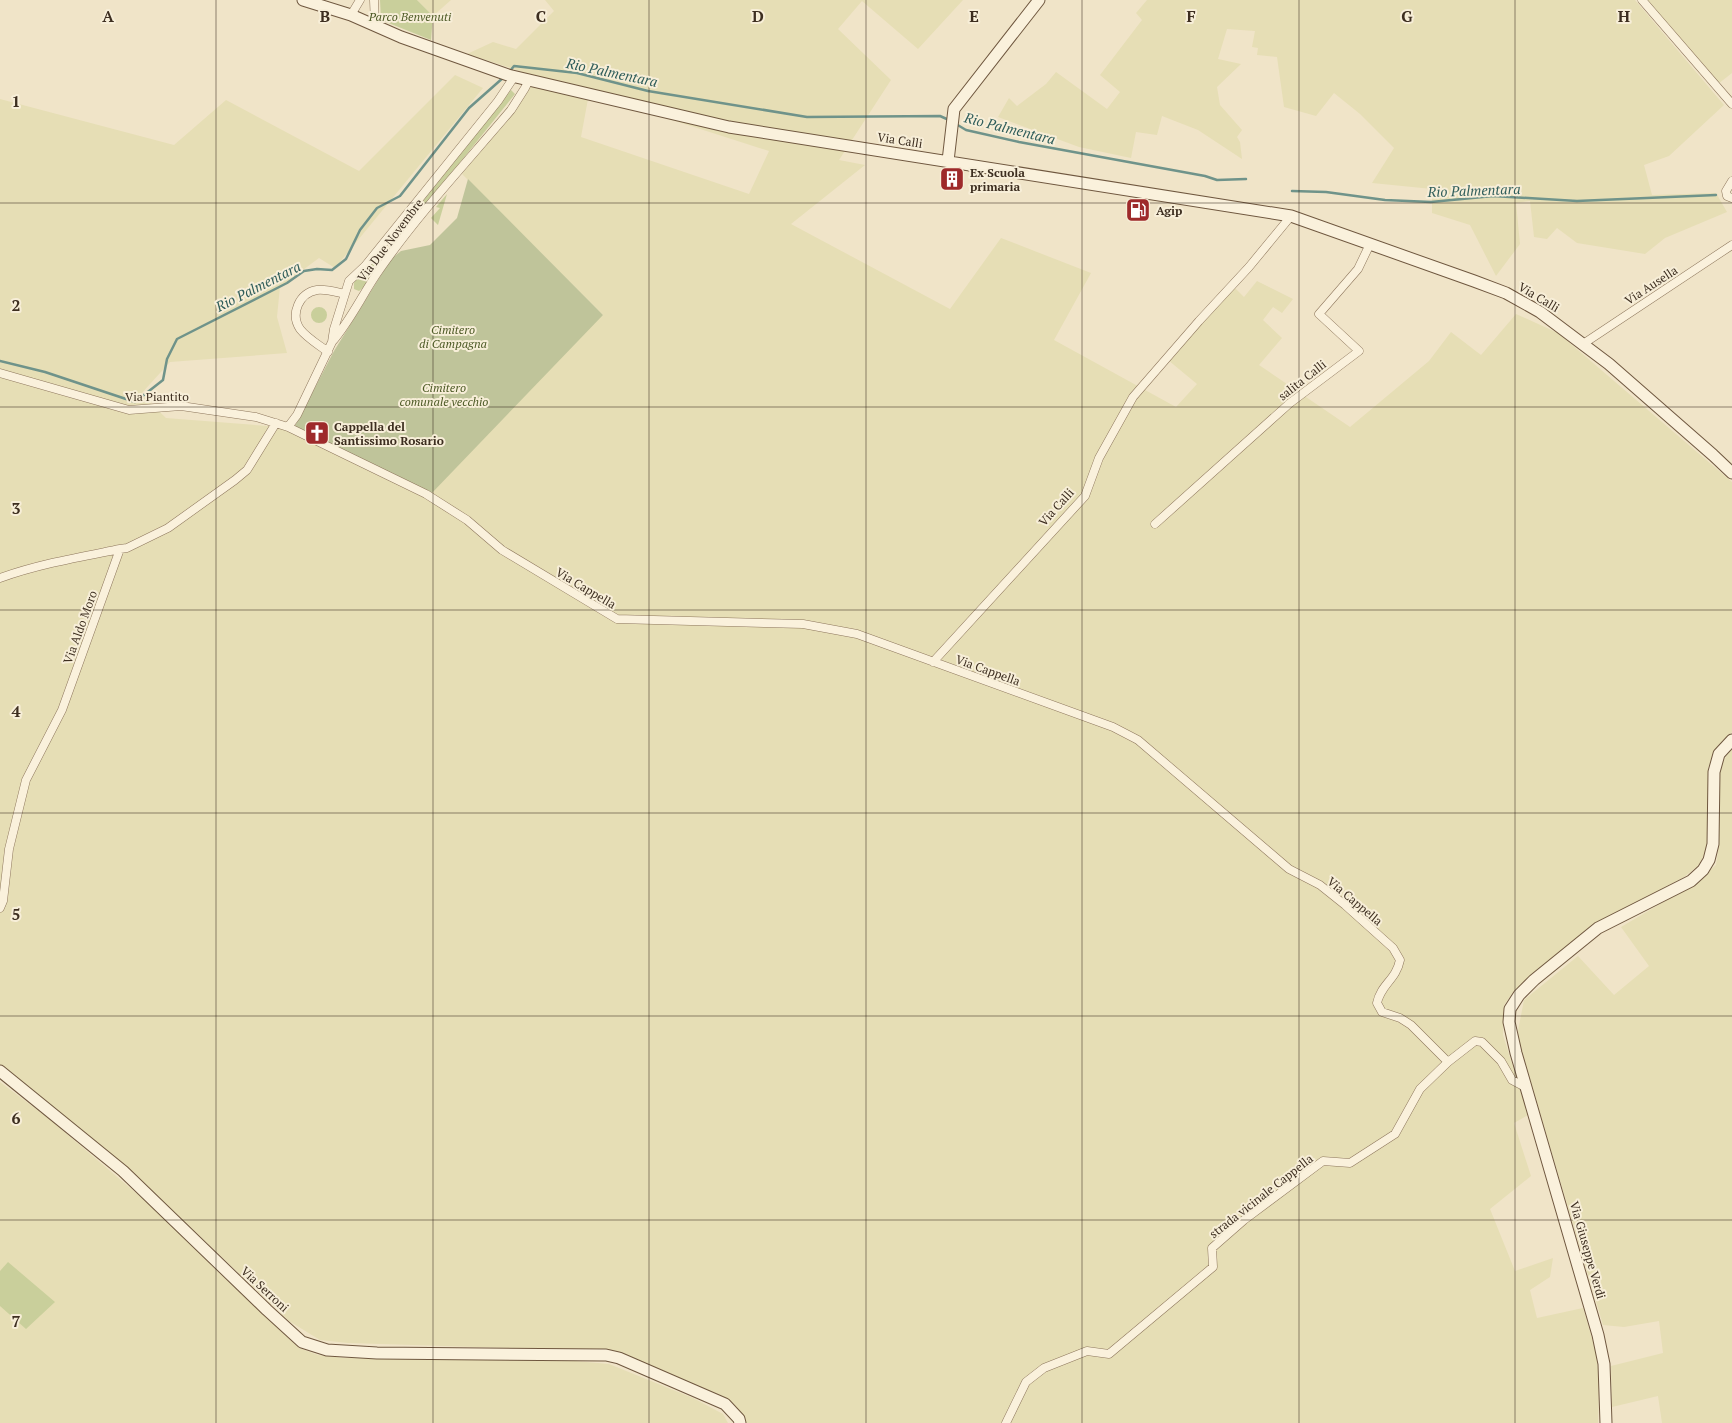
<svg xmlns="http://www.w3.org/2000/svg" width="1732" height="1423" viewBox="0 0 1732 1423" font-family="'PT Serif',serif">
	<rect width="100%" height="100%" fill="#f0e4c8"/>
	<!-- farmland -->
	<path fill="#e6deb5" d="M 417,0 L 451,0 L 433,16 Z
		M 545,0 L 963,0 L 918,49 L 862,1 L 838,29 L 891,80 L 839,160 L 865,165 L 791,224 L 950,309 L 1001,238 L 1091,273 L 1054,340 L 1176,407 L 1197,384 L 1168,360 L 1235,288 L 1244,297 L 1257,281 L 1293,299 L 1282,313 L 1273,307 L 1263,320 L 1282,338 L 1259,365 L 1350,427 L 1429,361 L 1451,332 L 1481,355 L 1516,314 L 1558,333 L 1732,482 L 1732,732 L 1717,748 L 1708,768 L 1709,844 L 1699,865 L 1684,877 L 1611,916 L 1583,934 L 1524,982 L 1514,991 L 1504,1005 L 1503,1035 L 1528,1115 L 1514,1123 L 1531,1176 L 1490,1209 L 1515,1271 L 1553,1258 L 1550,1277 L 1530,1290 L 1537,1318 L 1583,1308 L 1597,1355 L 1599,1386 L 1598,1423 L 742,1423 L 739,1411 L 728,1401 L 578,1350 L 348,1343 L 320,1340 L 289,1321 L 128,1168 L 0,1065 L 0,99 L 174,145 L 226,100 L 359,171 L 455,75 L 483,88 L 335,268 L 319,258 L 280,287 L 277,317 L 287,353 L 170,362 L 141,394 L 166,418 L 294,428 L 603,315 L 462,174 L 533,83 L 588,99 L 581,137 L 749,194 L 769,151 L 467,54 L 493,42 L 516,49 L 554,11 Z
		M 1147,0 L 1635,0 L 1724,105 L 1669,156 L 1644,165 L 1652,195 L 1716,193 L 1727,212 L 1665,238 L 1645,254 L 1577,243 L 1557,228 L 1547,239 L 1534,237 L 1530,201 L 1516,203 L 1520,244 L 1496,276 L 1470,225 L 1432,213 L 1432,189 L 1372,183 L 1394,148 L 1360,114 L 1334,93 L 1316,116 L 1284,107 L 1277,57 L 1257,55 L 1258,48 L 1252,47 L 1255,31 L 1227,29 L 1218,59 L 1241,64 L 1217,87 L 1220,105 L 1242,130 L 1237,137 L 1240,142 L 1242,159 L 1198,130 L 1162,116 L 1157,135 L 1136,132 L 1131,158 L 1079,147 L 998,117 L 1009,98 L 1017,106 L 1046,84 L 1056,72 L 1107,109 L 1120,92 L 1100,75 L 1142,20 L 1136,13 Z
		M 1647,0 L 1732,0 L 1732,73 L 1718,84 Z
		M 1732,748 L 1732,1423 L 1662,1423 L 1658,1396 L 1612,1407 L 1611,1366 L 1663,1353 L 1659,1321 L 1624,1327 L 1603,1325 L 1517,1036 L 1524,1000 L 1578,956 L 1614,995 L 1649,966 L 1621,927 L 1694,884 L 1716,865 L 1719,844 L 1719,771 L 1727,754 Z
		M 0,1082 L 48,1118 L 163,1216 L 215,1269 L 299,1348 L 318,1355 L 345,1358 L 575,1361 L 609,1364 L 693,1398 L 723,1414 L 728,1423 L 0,1423 Z"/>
	<!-- green -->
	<path fill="#c9cf9b" d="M 380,0 L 417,0 L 433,16 L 431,40 L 381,20 Z
		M 511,90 L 515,94 L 405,231 L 402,232 L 400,230 Z
		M 447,194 L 438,225 L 431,218 L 440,208 L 436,207 Z
		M 380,255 L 369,279 L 364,287 L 359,291 L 354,289 L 354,283 L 356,279 Z
		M311 315a8 8 0 1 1 16 0a8 8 0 1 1-16 0Z
		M 8,1262 L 55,1302 L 26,1329 L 0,1306 L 0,1271 Z"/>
	<!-- cemetery -->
	<path fill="#bfc49a" d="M 468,179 L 603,315 L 430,495 L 294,428 L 334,351 L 391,259 L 401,251 L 430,245 L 457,218 Z"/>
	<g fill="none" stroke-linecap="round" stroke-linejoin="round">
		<!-- stream -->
		<path stroke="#6f938a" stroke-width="2.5" d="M 510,71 L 514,66 L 577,73 L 648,91 L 807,117 L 940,116 L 949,120
			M 956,124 L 966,130 L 1019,142 L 1205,176 L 1217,180 L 1246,179
			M 1292,191 L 1326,192 L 1385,200 L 1431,202 L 1493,196 L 1577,201 L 1716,195
			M 0,361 L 45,372 L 135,402 L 163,380 L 167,359 L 177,339 L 287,283 L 304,271 L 317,269 L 332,270 L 346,259 L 360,230 L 377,208 L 400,196 L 469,108 L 504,77"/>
		<defs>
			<path id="street" d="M 374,0 L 375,25
				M 1642,0 L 1732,104
				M 351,15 L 360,0
				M 1732,181 L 1726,191 L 1727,196 L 1732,198
				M 332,342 L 334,329 L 349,281 L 365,266 L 498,101 L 514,77
				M 1583,344 L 1732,245
				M 328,352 C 319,345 307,338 300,329 C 290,314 299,293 317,290 C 326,289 336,292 345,294
				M 0,373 L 129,410 L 181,406 L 256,417 L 288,427 L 426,494 L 467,520 L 502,550 L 617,619 L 803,624 L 857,634 L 1113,727 L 1138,740 L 1289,869 L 1320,885 L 1345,905 L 1393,948 L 1400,960 C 1396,980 1381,984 1377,1003 L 1382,1012 L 1400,1018 L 1411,1025 L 1448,1062 L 1475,1041 L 1482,1042 L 1501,1061 L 1512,1080 L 1527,1088
				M 288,427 L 297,415 L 332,342 C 351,320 363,293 380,269 C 419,213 467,162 511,110 L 525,88 L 529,80
				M 1155,524 L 1290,403 L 1359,351 L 1319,314 L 1358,269 L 1370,244
				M 0,578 C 39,564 80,557 120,549
				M 933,662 L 1085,496 L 1099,458 L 1133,397 L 1199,321 L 1249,267 L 1291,216
				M 0,908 L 3,901 L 9,849 L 26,780 L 62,710 L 120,549 L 127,548 L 168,528 L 235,480 L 247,470 L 276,423
				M 1006,1423 L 1026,1382 L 1044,1368 L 1087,1351 L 1109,1354 L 1213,1267 L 1212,1248 L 1244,1220 L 1323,1161 L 1350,1163 L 1395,1134 L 1420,1089 L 1448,1062"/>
			<path id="secondary" d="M 303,0 L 351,15 L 401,37 L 508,75 L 729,127 L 1291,216 L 1474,281 L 1506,293 L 1540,312 L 1609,364 L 1713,455 L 1732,473
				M 948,161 L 954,109 L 1039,0
				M 0,1071 L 123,1171 L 267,1310 L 302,1342 L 327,1350 L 377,1353 L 606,1355 L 619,1358 L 725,1404 L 739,1419 L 740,1423
				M 1606,1423 L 1604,1364 L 1598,1335 L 1516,1053 L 1509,1022 L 1510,1009 L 1519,995 L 1534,980 L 1598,928 L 1691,881 L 1703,870 L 1709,860 L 1713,844 L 1714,772 L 1719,754 L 1732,740"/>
		</defs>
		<!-- street casing -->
		<use href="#street" stroke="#8d765c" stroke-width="9"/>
		<!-- secondary casing -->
		<use href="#secondary" stroke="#6f573f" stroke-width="13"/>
		<!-- street -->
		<use href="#street" stroke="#faf1dc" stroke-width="8"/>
		<!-- secondary -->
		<use href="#secondary" stroke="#faf1dc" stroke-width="11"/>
	</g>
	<!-- grid -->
	<path fill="none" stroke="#3d2e20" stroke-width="1" stroke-opacity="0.55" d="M 216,0 L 216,1423M 433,0 L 433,1423M 649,0 L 649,1423M 866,0 L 866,1423M 1082,0 L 1082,1423M 1299,0 L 1299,1423M 1515,0 L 1515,1423M 0,203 L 1732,203M 0,407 L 1732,407M 0,610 L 1732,610M 0,813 L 1732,813M 0,1016 L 1732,1016M 0,1220 L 1732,1220"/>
	<!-- icons -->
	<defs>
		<symbol id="building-square" viewBox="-11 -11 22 22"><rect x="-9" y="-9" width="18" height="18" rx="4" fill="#9e2a2b" stroke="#f7eed8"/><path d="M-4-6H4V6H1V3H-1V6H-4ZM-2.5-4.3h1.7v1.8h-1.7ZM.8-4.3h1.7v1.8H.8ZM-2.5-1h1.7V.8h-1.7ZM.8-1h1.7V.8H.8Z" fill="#fff"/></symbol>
		<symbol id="fuel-square" viewBox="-11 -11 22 22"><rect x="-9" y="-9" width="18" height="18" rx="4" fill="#9e2a2b" stroke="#f7eed8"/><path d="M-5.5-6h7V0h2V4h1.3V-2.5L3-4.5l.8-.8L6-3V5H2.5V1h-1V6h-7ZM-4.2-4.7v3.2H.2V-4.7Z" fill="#fff"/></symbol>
		<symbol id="church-square" viewBox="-11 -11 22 22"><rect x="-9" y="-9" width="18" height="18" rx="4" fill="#9e2a2b" stroke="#f7eed8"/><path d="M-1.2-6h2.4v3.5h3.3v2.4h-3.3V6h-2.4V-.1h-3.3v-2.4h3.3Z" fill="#fff"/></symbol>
	</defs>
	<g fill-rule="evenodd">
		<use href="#building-square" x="938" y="165" width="28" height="28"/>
		<use href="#fuel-square" x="1124" y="196" width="28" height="28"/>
		<use href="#church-square" x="303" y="419" width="28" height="28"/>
	</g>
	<g text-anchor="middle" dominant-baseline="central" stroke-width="4" stroke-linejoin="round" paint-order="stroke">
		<!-- park labels -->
		<g font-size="12" font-style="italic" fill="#4d5a26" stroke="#f7eed8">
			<text x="410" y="16">Parco Benvenuti</text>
			<text x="453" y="329">Cimitero<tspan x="453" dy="14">di Campagna</tspan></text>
			<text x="444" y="387">Cimitero<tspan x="444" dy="14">comunale vecchio</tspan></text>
		</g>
		<!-- street labels -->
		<g font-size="12" fill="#3d2e20" stroke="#f7eed8">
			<text transform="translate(900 140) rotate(9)">Via Calli</text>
			<text transform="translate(390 240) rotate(-53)">Via Due Novembre</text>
			<text transform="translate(1651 285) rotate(-33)">Via Ausella</text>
			<text transform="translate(1539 297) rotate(31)">Via Calli</text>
			<text transform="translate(1302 380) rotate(-38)">salita Calli</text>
			<text x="157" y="396">Via Piantito</text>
			<text transform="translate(1056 507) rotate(-48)">Via Calli</text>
			<text transform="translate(586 588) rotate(31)">Via Cappella</text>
			<text transform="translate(80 627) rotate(-70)">Via Aldo Moro</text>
			<text transform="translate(988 670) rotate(20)">Via Cappella</text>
			<text transform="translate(1355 901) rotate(40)">Via Cappella</text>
			<text transform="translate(1261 1196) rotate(-38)">strada vicinale Cappella</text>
			<text transform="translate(1588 1250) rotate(74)">Via Giuseppe Verdi</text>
			<text transform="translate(265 1289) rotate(43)">Via Serroni</text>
		</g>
		<!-- poi labels -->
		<g font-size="12" font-weight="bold" fill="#3d2e20" stroke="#f7eed8" text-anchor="start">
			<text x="970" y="172">Ex Scuola<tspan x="970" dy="14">primaria</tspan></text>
			<text x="1156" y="210">Agip</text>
			<text x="334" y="426">Cappella del<tspan x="334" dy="14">Santissimo Rosario</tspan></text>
		</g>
		<!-- water labels -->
		<g font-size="14" font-style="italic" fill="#2f5d5a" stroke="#f7eed8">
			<text transform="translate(612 72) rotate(12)">Rio Palmentara</text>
			<text transform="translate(1010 128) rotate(14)">Rio Palmentara</text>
			<text transform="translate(1474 190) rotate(-2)">Rio Palmentara</text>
			<text transform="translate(258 286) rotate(-27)">Rio Palmentara</text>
		</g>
	</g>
	<g font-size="16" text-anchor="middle" font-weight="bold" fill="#3d2e20" stroke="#f7eed8" stroke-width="4" stroke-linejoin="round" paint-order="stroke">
		<text x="108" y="22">A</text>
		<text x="325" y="22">B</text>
		<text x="541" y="22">C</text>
		<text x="758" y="22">D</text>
		<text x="974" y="22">E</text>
		<text x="1191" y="22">F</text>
		<text x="1407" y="22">G</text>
		<text x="1624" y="22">H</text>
		<text x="16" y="107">1</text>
		<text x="16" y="311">2</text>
		<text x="16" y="514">3</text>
		<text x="16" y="717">4</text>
		<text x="16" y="920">5</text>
		<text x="16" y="1124">6</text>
		<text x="16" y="1327">7</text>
	</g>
</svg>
